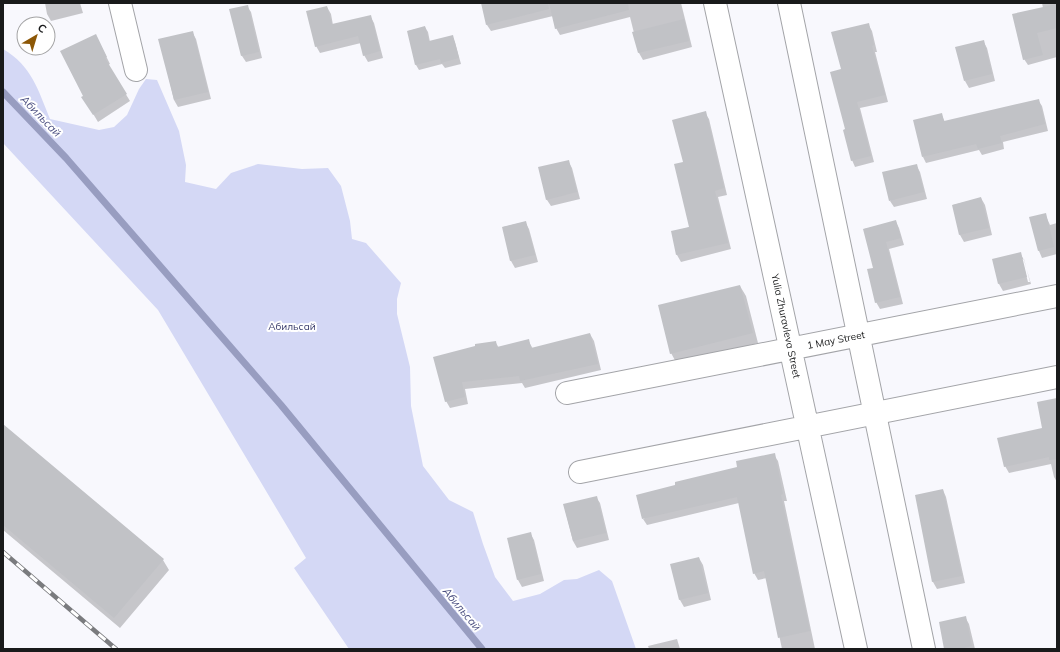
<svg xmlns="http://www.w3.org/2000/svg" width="1060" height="652" viewBox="0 0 1060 652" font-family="Mulish,sans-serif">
	<rect width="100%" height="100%" fill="#f8f8fd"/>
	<!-- green -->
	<path fill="#d4d8f5" d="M 3,49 C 32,66 38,90 50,119 L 99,130 L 114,127 L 127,115 L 139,89 L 146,79 L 157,80 L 179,131 L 186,165 L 185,182 L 216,189 L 231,173 L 258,164 L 302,169 L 328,168 L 341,186 L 350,221 L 352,239 L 366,243 L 401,283 L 397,299 L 397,314 L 410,367 L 411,406 L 423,466 L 449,500 L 473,512 L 483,544 L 495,577 L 513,601 L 540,594 L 564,580 L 577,579 L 599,570 L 612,581 L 636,649 L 349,649 L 294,568 L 306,558 L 158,310 L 3,143 Z"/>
	<!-- shadow -->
	<path fill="#0003" fill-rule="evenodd" d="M 45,3 L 80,3 L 83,13 L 51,21 L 47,14 Z
		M 482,3 L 681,3 L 692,47 L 643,60 L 639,53 L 630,17 L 560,35 L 556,28 L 553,16 L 491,31 L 487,25 Z
		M 1042,3 L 1057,3 L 1057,57 L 1028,65 L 1024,59 L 1043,8 Z
		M 247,6 L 251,12 L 262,58 L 246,62 L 242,56 Z
		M 327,7 L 331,14 L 333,25 L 370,16 L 374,23 L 383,58 L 368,62 L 364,55 L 361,43 L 320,53 L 316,46 Z
		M 868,24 L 872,31 L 877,52 L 875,52 L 888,102 L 860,108 L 874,162 L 855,167 L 852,160 L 846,130 L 842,70 Z
		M 425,27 L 428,32 L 430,42 L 452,36 L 455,42 L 461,64 L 445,68 L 442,64 L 419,70 L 416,65 L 408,31 Z
		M 192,32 L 196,39 L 211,99 L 178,107 L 174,100 L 160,40 Z
		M 983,41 L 987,48 L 995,81 L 969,88 L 965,81 Z
		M 99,42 L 110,64 L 108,65 L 130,101 L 98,122 L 83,97 Z
		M 1038,100 L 1042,106 L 1048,131 L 1003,142 L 1004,149 L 982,155 L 979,150 L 926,163 L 923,157 L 941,114 L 945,122 Z
		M 705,113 L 709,119 L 727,195 L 718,197 L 731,249 L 681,262 L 677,255 L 672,232 L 690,227 L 684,163 Z
		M 568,161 L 572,168 L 580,199 L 551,206 L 547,200 L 540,168 Z
		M 916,165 L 920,172 L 927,199 L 894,207 L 890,201 Z
		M 981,198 L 985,205 L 992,235 L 964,242 L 960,235 L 953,205 Z
		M 1045,214 L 1050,225 L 1057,223 L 1057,254 L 1042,258 L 1039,251 L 1030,218 Z
		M 525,222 L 529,229 L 538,262 L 515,268 L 511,261 L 503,227 Z
		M 896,222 L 899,228 L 904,245 L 889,249 L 903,304 L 880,309 L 876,302 L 874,268 L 864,229 Z
		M 1020,253 L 1024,260 L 1031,284 L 1003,291 L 999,284 L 993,260 ZM 1022,259 L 1024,259 L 1030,282 L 1028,282 Z
		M 740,286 L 746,296 L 758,343 L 677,364 L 671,353 Z
		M 590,334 L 594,341 L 601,370 L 525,388 L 522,383 L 465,389 L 468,404 L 450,408 L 446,401 L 435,358 L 496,343 L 499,348 L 528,340 L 533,349 Z
		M 1057,399 L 1057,482 L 1054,477 L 1051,464 L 1009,473 L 1005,466 L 1044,429 Z
		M 3,426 L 163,560 L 169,570 L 120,628 L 3,530 Z
		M 774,455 L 778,461 L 787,501 L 784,501 L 815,649 L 782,649 L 767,578 L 758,580 L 754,573 L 739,503 L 647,525 L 643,519 L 738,468 Z
		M 943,490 L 946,497 L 965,583 L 937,589 L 933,582 L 916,496 Z
		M 596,497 L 600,503 L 609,540 L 577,548 L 573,541 L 564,505 Z
		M 530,533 L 534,540 L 544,581 L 522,587 L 518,580 L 508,539 Z
		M 699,558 L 703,565 L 711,600 L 684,607 L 680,600 L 671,565 Z
		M 965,617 L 969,624 L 975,649 L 945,649 Z
		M 677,639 L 680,649 L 649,649 L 648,646 Z"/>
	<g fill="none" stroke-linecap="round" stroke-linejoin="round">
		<!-- stream -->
		<path stroke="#989dc0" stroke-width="7" d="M 3,92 L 66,158 L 281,405 L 482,649"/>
	</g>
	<!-- building -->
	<path fill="#c1c2c6" d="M 481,3 L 548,3 L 549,9 L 486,25 Z
		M 549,3 L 628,3 L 629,10 L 555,29 Z
		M 1057,4 L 1057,28 L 1037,33 L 1043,55 L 1023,60 L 1012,14 Z
		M 248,5 L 259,52 L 241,56 L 229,9 Z
		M 327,6 L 332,24 L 371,15 L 380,51 L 363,56 L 358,36 L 315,47 L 306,11 Z
		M 684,19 L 689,41 L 638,53 L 632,32 Z
		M 869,23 L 874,45 L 872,46 L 885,95 L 857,102 L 871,156 L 851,161 L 843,130 L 845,129 L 830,72 L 841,69 L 831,32 Z
		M 425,26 L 429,41 L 453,35 L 459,58 L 441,63 L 440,59 L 415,65 L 407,31 Z
		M 193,31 L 208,92 L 174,100 L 158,39 Z
		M 96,34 L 107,57 L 105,58 L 127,94 L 93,115 L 81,97 L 83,96 L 60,51 Z
		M 984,40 L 992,74 L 964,81 L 955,47 Z
		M 1039,99 L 1045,124 L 1000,136 L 1002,143 L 978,149 L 976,144 L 922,157 L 913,120 L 942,113 L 944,121 Z
		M 706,111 L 724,188 L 715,191 L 728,243 L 676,255 L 671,231 L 689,227 L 674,164 L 683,162 L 672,120 Z
		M 569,160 L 577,192 L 546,200 L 538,167 Z
		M 917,164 L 924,192 L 889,201 L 882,172 Z
		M 981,197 L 989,228 L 959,235 L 952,205 Z
		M 1046,213 L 1054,247 L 1038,251 L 1029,217 Z
		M 896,220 L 901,238 L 886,242 L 900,297 L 875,303 L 867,269 L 873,268 L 863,229 Z
		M 526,221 L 535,255 L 510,261 L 502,227 Z
		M 1021,252 L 1027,277 L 998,284 L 992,259 Z
		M 740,285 L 753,333 L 670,354 L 658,305 Z
		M 590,333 L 598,364 L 520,381 L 519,376 L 462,382 L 465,397 L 445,402 L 433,357 L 475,346 L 475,344 L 496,341 L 497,347 L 529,339 L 531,348 Z
		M 1057,398 L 1057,459 L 1049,460 L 1049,457 L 1004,467 L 997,438 L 1042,428 L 1037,402 Z
		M 3,424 L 164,559 L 114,618 L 3,525 Z
		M 775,453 L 783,494 L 781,495 L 810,631 L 778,638 L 764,571 L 753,574 L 737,497 L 642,519 L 636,495 L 675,485 L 675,482 L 737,467 L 736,461 Z
		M 943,489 L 962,576 L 932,582 L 915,495 Z
		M 597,496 L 606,533 L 573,541 L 563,504 Z
		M 531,532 L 541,574 L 517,580 L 507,538 Z
		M 699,557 L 708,593 L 679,600 L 670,564 Z
		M 966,616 L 972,646 L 960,649 L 944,649 L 939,622 Z"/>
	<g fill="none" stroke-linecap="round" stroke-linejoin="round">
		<defs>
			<path id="street" d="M 120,3 L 136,70
				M 715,3 L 856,649
				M 789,3 L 924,649
				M 567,393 L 1057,296
				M 580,472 L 1057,377"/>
		</defs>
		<!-- street casing -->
		<use href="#street" stroke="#a3a4a8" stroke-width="24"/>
		<!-- street -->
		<use href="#street" stroke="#fff" stroke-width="22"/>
		<defs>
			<path id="rail" d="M 3,552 L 116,649"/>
		</defs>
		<!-- rail casing -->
		<use href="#rail" stroke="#7a7b7e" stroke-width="4.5"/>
		<!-- rail -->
		<use href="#rail" stroke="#fff" stroke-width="3" stroke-dasharray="9" stroke-linecap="butt"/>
	</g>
	<g text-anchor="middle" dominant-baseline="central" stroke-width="4" stroke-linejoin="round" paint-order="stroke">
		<!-- park labels -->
		<g font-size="10" fill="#373a6a" stroke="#fff">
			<text x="292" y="326">Абильсай</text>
		</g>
		<!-- street labels -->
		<g font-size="10" fill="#191a1b" stroke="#fff">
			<text transform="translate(786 326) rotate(78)">Yulia Zhuravleva Street</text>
			<text transform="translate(836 340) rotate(-11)">1 May Street</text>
		</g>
		<!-- water labels -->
		<g font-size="11" font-style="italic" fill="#4a4e80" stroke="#fff">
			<text transform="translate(41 116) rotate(46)">Абильсай</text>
			<text transform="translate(462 609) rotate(50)">Абильсай</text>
		</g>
	</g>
	<!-- border -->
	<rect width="1060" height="652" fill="none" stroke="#191a1b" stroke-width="8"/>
	<!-- north arrow -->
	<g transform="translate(36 36) rotate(38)"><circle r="19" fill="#ffffff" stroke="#a3a3a4"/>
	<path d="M0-3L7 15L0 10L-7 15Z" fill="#8c5706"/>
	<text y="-6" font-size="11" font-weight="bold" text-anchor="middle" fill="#191a1b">С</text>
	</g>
</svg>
